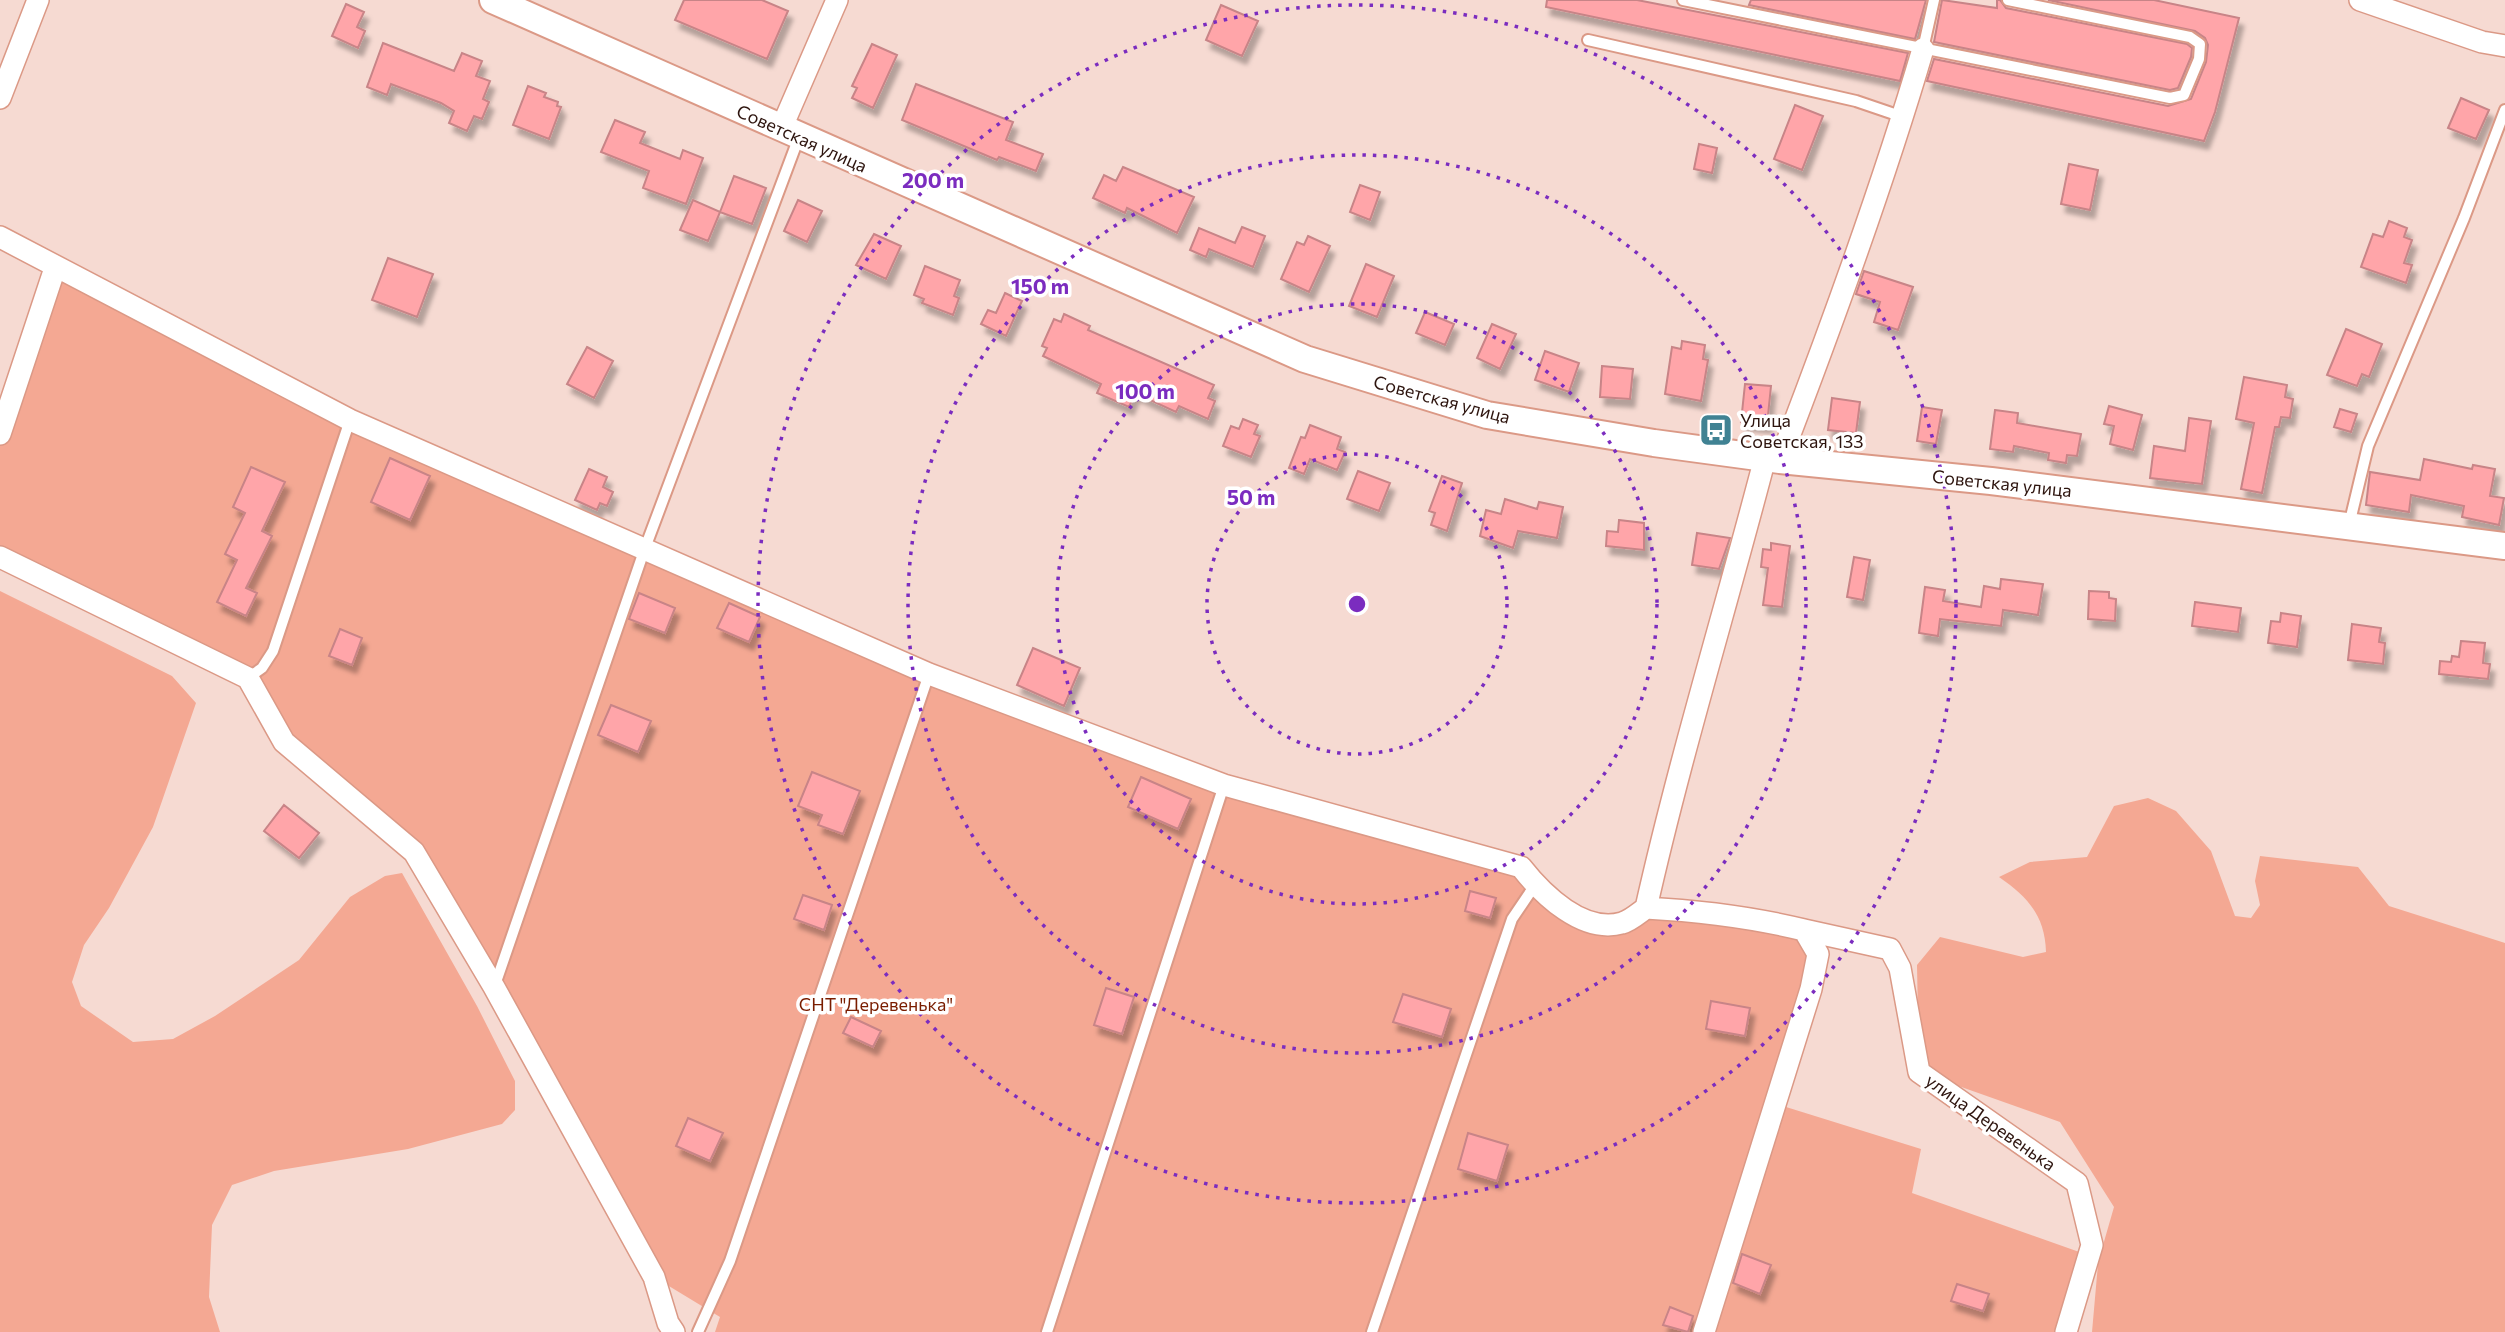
<svg xmlns="http://www.w3.org/2000/svg" width="2505" height="1332" viewBox="0 0 2505 1332" font-family="Commissioner,sans-serif">
	<defs>
		<filter id="shadow"><feDropShadow dx="4.5" dy="8" stdDeviation="2" flood-color="#0004"/></filter>
	</defs>
	<rect width="100%" height="100%" fill="#f6dad2"/>
	<!-- green -->
	<path fill="#f4a893" d="M 55,268 L 350,420 L 645,548 L 1224,785 L 1521,867 L 1596,925 L 1646,908 L 1804,930 L 1818,954 L 1776,1104 L 1921,1149 L 1912,1193 L 2099,1259 L 2114,1207 L 2060,1122 L 1919,1072 L 1917,965 L 1940,937 L 2023,957 L 2046,952 C 2045,916 2028,897 1999,877 L 2030,862 L 2087,857 L 2114,806 L 2148,798 L 2176,811 L 2211,851 L 2235,916 L 2251,918 L 2260,905 L 2255,881 L 2260,856 L 2358,867 L 2389,906 L 2505,943 L 2505,1332 L 2092,1332 L 2098,1264 L 2078,1332 L 715,1332 L 720,1317 L 654,1277 L 414,852 L 284,742 L 248,678 L 0,557 L 0,434 Z
		M 0,591 L 172,676 L 196,703 L 153,827 L 109,908 L 84,945 L 72,982 L 81,1006 L 133,1042 L 173,1039 L 215,1016 L 299,960 L 350,897 L 385,876 L 402,873 L 477,1006 L 515,1081 L 515,1110 L 502,1124 L 408,1149 L 274,1171 L 232,1185 L 212,1225 L 209,1297 L 220,1332 L 0,1332 Z"/>
	<!-- building -->
	<path fill="#ffa5a9" stroke="#c88487" stroke-width="2" filter="url(#shadow)" d="M 684,0 L 762,0 L 788,11 L 767,59 L 675,20 Z
		M 1547,0 L 1637,0 L 1908,53 L 1900,81 L 1546,7 Z
		M 1751,0 L 1926,0 L 1915,39 L 1749,5 Z
		M 1942,0 L 1997,8 L 1997,0 L 2000,0 L 2006,8 L 2187,44 L 2192,48 L 2191,57 L 2178,88 L 2170,90 L 1934,42 Z
		M 2048,0 L 2154,0 L 2239,18 L 2215,112 L 2204,141 L 1927,81 L 1934,59 L 2168,106 L 2191,99 L 2206,62 L 2208,45 L 2205,38 L 2195,31 Z
		M 346,4 L 364,12 L 357,27 L 365,31 L 358,48 L 332,36 Z
		M 1221,5 L 1258,21 L 1242,56 L 1206,40 Z
		M 383,43 L 454,71 L 462,53 L 482,61 L 476,76 L 490,81 L 483,99 L 489,102 L 482,119 L 474,116 L 467,131 L 449,123 L 454,111 L 441,103 L 391,84 L 387,95 L 367,87 Z
		M 872,44 L 897,55 L 873,108 L 852,98 L 857,88 L 852,86 Z
		M 916,84 L 1013,122 L 1006,140 L 1043,154 L 1036,171 L 999,157 L 997,160 L 902,120 Z
		M 528,86 L 546,93 L 544,97 L 558,102 L 557,106 L 561,107 L 549,139 L 513,125 Z
		M 2461,98 L 2489,110 L 2476,139 L 2448,128 Z
		M 1795,105 L 1823,116 L 1802,170 L 1774,159 Z
		M 615,120 L 645,132 L 640,143 L 680,159 L 683,150 L 703,158 L 686,204 L 643,188 L 649,171 L 601,152 Z
		M 1699,144 L 1717,148 L 1712,173 L 1694,169 Z
		M 2069,164 L 2098,170 L 2090,210 L 2061,204 Z
		M 1123,167 L 1194,197 L 1177,233 L 1127,208 L 1125,213 L 1093,198 L 1104,175 L 1116,181 Z
		M 734,176 L 766,188 L 752,224 L 720,212 L 708,241 L 680,230 L 693,200 L 720,212 Z
		M 1360,185 L 1380,192 L 1370,220 L 1350,212 Z
		M 798,200 L 822,211 L 807,242 L 784,231 Z
		M 2389,221 L 2407,228 L 2404,237 L 2412,240 L 2404,263 L 2412,265 L 2406,283 L 2361,267 L 2373,234 L 2383,237 Z
		M 1242,227 L 1265,236 L 1253,267 L 1209,249 L 1206,257 L 1190,250 L 1199,228 L 1235,243 Z
		M 874,234 L 901,246 L 886,279 L 856,265 Z
		M 1308,236 L 1330,246 L 1309,292 L 1281,279 L 1297,242 L 1304,245 Z
		M 388,258 L 433,274 L 417,317 L 372,300 Z
		M 1366,264 L 1394,276 L 1377,317 L 1349,306 Z
		M 925,266 L 960,280 L 954,296 L 959,298 L 953,315 L 922,303 L 924,299 L 914,295 Z
		M 1864,271 L 1913,287 L 1898,330 L 1874,322 L 1880,302 L 1856,294 Z
		M 1005,293 L 1022,301 L 1006,336 L 981,324 L 988,310 L 996,313 Z
		M 1425,312 L 1454,324 L 1445,345 L 1416,333 Z
		M 1064,314 L 1090,326 L 1088,330 L 1214,385 L 1208,398 L 1215,401 L 1208,419 L 1179,406 L 1176,412 L 1135,393 L 1129,407 L 1097,393 L 1101,384 L 1043,356 L 1047,348 L 1042,346 L 1054,319 L 1061,322 Z
		M 1492,324 L 1516,334 L 1500,369 L 1477,358 Z
		M 2346,329 L 2382,344 L 2369,377 L 2362,374 L 2357,386 L 2327,375 Z
		M 1682,341 L 1705,345 L 1703,359 L 1708,360 L 1701,401 L 1665,394 L 1672,347 L 1681,349 Z
		M 587,347 L 613,361 L 594,398 L 567,384 Z
		M 1545,351 L 1579,363 L 1569,392 L 1535,380 Z
		M 1602,366 L 1633,369 L 1630,399 L 1600,397 Z
		M 2244,377 L 2287,385 L 2285,397 L 2293,399 L 2290,418 L 2281,417 L 2279,427 L 2275,427 L 2262,493 L 2241,489 L 2254,423 L 2236,419 Z
		M 1745,384 L 1771,386 L 1767,425 L 1741,422 Z
		M 1832,398 L 1860,402 L 1856,433 L 1828,430 Z
		M 2109,406 L 2142,415 L 2133,450 L 2110,444 L 2114,426 L 2104,424 Z
		M 1922,407 L 1942,410 L 1936,444 L 1917,441 Z
		M 2340,409 L 2357,414 L 2351,432 L 2334,427 Z
		M 1995,410 L 2018,413 L 2017,423 L 2081,434 L 2077,456 L 2067,455 L 2066,463 L 2048,460 L 2049,453 L 2014,446 L 2013,452 L 1990,449 Z
		M 2189,418 L 2211,421 L 2202,484 L 2150,478 L 2154,446 L 2185,451 Z
		M 1243,419 L 1258,425 L 1254,434 L 1260,436 L 1251,457 L 1223,446 L 1231,426 L 1239,429 Z
		M 1310,425 L 1341,437 L 1337,449 L 1345,452 L 1337,470 L 1310,459 L 1304,474 L 1289,468 L 1301,437 L 1305,438 Z
		M 390,458 L 430,476 L 410,520 L 371,502 Z
		M 2424,459 L 2472,469 L 2473,465 L 2495,469 L 2490,496 L 2504,498 L 2499,525 L 2462,517 L 2464,506 L 2411,495 L 2409,512 L 2366,505 L 2370,472 L 2420,480 Z
		M 251,467 L 285,482 L 262,531 L 272,536 L 246,588 L 257,593 L 246,616 L 217,602 L 237,560 L 225,554 L 245,513 L 233,507 Z
		M 589,469 L 607,477 L 603,487 L 613,492 L 607,506 L 600,503 L 597,510 L 575,500 Z
		M 1358,471 L 1390,483 L 1379,511 L 1347,499 Z
		M 1442,476 L 1462,483 L 1447,531 L 1431,525 L 1435,513 L 1429,511 Z
		M 1505,499 L 1537,509 L 1539,502 L 1563,507 L 1557,538 L 1518,531 L 1513,548 L 1480,536 L 1486,510 L 1501,514 Z
		M 1619,520 L 1644,523 L 1644,550 L 1606,546 L 1607,531 L 1618,532 Z
		M 1697,533 L 1730,538 L 1719,569 L 1692,565 Z
		M 1771,543 L 1790,546 L 1782,607 L 1763,605 L 1768,568 L 1761,567 L 1763,549 L 1771,550 Z
		M 1854,557 L 1870,560 L 1863,600 L 1847,597 Z
		M 2001,579 L 2043,584 L 2038,615 L 2003,610 L 2001,626 L 1940,619 L 1938,636 L 1919,633 L 1925,587 L 1945,590 L 1943,601 L 1981,607 L 1984,586 L 2000,589 Z
		M 2089,591 L 2109,592 L 2109,598 L 2116,599 L 2115,621 L 2088,619 Z
		M 639,593 L 675,608 L 665,633 L 629,619 Z
		M 2195,602 L 2241,608 L 2238,632 L 2192,626 Z
		M 729,603 L 760,617 L 749,642 L 717,628 Z
		M 2281,613 L 2301,616 L 2297,647 L 2268,643 L 2271,621 L 2280,622 Z
		M 2352,624 L 2381,628 L 2379,642 L 2385,643 L 2383,664 L 2348,660 Z
		M 340,629 L 362,638 L 352,665 L 329,656 Z
		M 2461,641 L 2485,643 L 2483,663 L 2490,664 L 2488,679 L 2439,674 L 2440,661 L 2451,662 L 2452,656 L 2459,657 Z
		M 1033,648 L 1080,668 L 1064,706 L 1017,685 Z
		M 611,705 L 651,721 L 638,752 L 598,735 Z
		M 812,772 L 860,791 L 843,834 L 818,825 L 822,815 L 798,806 Z
		M 1141,777 L 1191,799 L 1178,829 L 1128,807 Z
		M 284,805 L 319,833 L 299,858 L 264,831 Z
		M 1470,891 L 1496,898 L 1490,918 L 1465,911 Z
		M 803,895 L 832,905 L 824,930 L 794,919 Z
		M 1106,988 L 1134,997 L 1122,1034 L 1094,1025 Z
		M 1403,994 L 1451,1009 L 1442,1037 L 1393,1022 Z
		M 1711,1001 L 1750,1008 L 1745,1036 L 1706,1029 Z
		M 851,1017 L 881,1031 L 873,1047 L 843,1033 Z
		M 688,1118 L 723,1133 L 710,1161 L 676,1146 Z
		M 1468,1133 L 1508,1145 L 1497,1181 L 1458,1169 Z
		M 1742,1254 L 1771,1265 L 1760,1294 L 1733,1283 Z
		M 1957,1284 L 1989,1294 L 1983,1311 L 1951,1301 Z
		M 1670,1307 L 1693,1316 L 1688,1332 L 1663,1325 Z"/>
	<g fill="none" stroke-linecap="round" stroke-linejoin="round">
		<defs>
			<path id="service" d="M 1683,0 L 2170,98 L 2184,95 L 2199,59 L 2200,44 L 2190,37 L 2008,0
				M 1588,40 L 1856,101 L 1903,117
				M 1923,49 L 1934,0
				M 2349,525 L 2368,446 L 2464,218 L 2505,110
				M 248,678 L 262,668 L 273,651 L 350,420
				M 495,985 L 645,548 L 799,137
				M 698,1332 L 730,1261 L 929,674
				M 1047,1332 L 1224,785
				M 1372,1332 L 1512,919 L 1535,885"/>
			<path id="minor" d="M 2360,0 L 2482,42 L 2505,46
				M 0,98 L 38,0
				M 781,129 L 837,0
				M 0,237 L 350,420 L 929,674 L 1224,785 L 1521,867 C 1543,895 1583,934 1622,923 C 1630,921 1639,913 1646,908 C 1680,757 1726,608 1765,458
				M 0,434 L 55,268
				M 1780,460 C 1832,325 1882,188 1923,49
				M 0,557 L 248,678 L 284,742 L 414,852 L 494,987 L 654,1277 L 668,1323 L 674,1332
				M 1646,908 C 1700,911 1751,917 1804,930 L 1818,954 L 1811,989 L 1704,1332
				M 1804,930 L 1890,949 L 1900,968 L 1919,1072 L 2077,1183 L 2092,1245 L 2066,1332"/>
			<path id="tertiary" d="M 493,0 L 1305,359 L 1487,415 L 1654,443 L 1780,460 L 1991,481 L 2505,546"/>
		</defs>
		<!-- service casing -->
		<use href="#service" stroke="#db9986" stroke-width="14"/>
		<!-- minor casing -->
		<use href="#minor" stroke="#db9986" stroke-width="24"/>
		<!-- tertiary casing -->
		<use href="#tertiary" stroke="#db9986" stroke-width="30"/>
		<!-- service -->
		<use href="#service" stroke="#fff" stroke-width="10"/>
		<!-- minor -->
		<use href="#minor" stroke="#fff" stroke-width="21"/>
		<!-- tertiary -->
		<use href="#tertiary" stroke="#fff" stroke-width="26"/>
	</g>
	<!-- distance rings -->
	<g fill="none" stroke="#7b2cbf" stroke-width="3.5" stroke-dasharray="3.5 7">
		<circle cx="1357" cy="604" r="150"/>
		<circle cx="1357" cy="604" r="300"/>
		<circle cx="1357" cy="604" r="449"/>
		<circle cx="1357" cy="604" r="599"/>
	</g>
	<!-- icons -->
	<defs>
		<symbol id="bus-square" viewBox="-11 -11 22 22"><rect x="-9" y="-9" width="18" height="18" rx="4" fill="#408293" stroke="#fff"/><path d="M-5-6H5V4H4V6H2V4H-2V6H-4V4H-5ZM-3.5-4V0h7V-4ZM-3.5 1.2v1.5H-2V1.2ZM2 1.2v1.5H3.5V1.2Z" fill="#fff"/></symbol>
	</defs>
	<g fill-rule="evenodd">
		<use href="#bus-square" x="1697" y="411" width="38" height="38"/>
	</g>
	<g text-anchor="middle" dominant-baseline="central" stroke-width="7" stroke-linejoin="round" paint-order="stroke">
		<!-- street labels -->
		<g font-size="18" fill="#2d140e" stroke="#fff">
			<text transform="translate(802 138) rotate(24)">Советская улица</text>
			<text transform="translate(1442 399) rotate(15)">Советская улица</text>
			<text transform="translate(2002 483) rotate(6)">Советская улица</text>
			<text transform="translate(1991 1122) rotate(35)">улица Деревенька</text>
		</g>
		<!-- poi labels -->
		<g font-size="18" fill="#2d140e" stroke="#fff" text-anchor="start">
			<text x="1740" y="420">Улица<tspan x="1740" dy="21">Советская, 133</tspan></text>
		</g>
		<!-- park labels -->
		<g font-size="18" fill="#791d00" stroke="#fff">
			<text x="876" y="1004">СНТ "Деревенька"</text>
		</g>
	</g>
	<circle cx="1357" cy="604" r="10" fill="#7b2cbf" stroke="#fff" stroke-width="3.5"/>
	<g font-size="21" text-anchor="middle" font-weight="bold" fill="#7b2cbf" stroke="#fff" stroke-width="7" stroke-linejoin="round" paint-order="stroke">
		<text x="933" y="188">200 m</text>
		<text x="1040" y="294">150 m</text>
		<text x="1145" y="399">100 m</text>
		<text x="1251" y="505">50 m</text>
	</g>
</svg>
